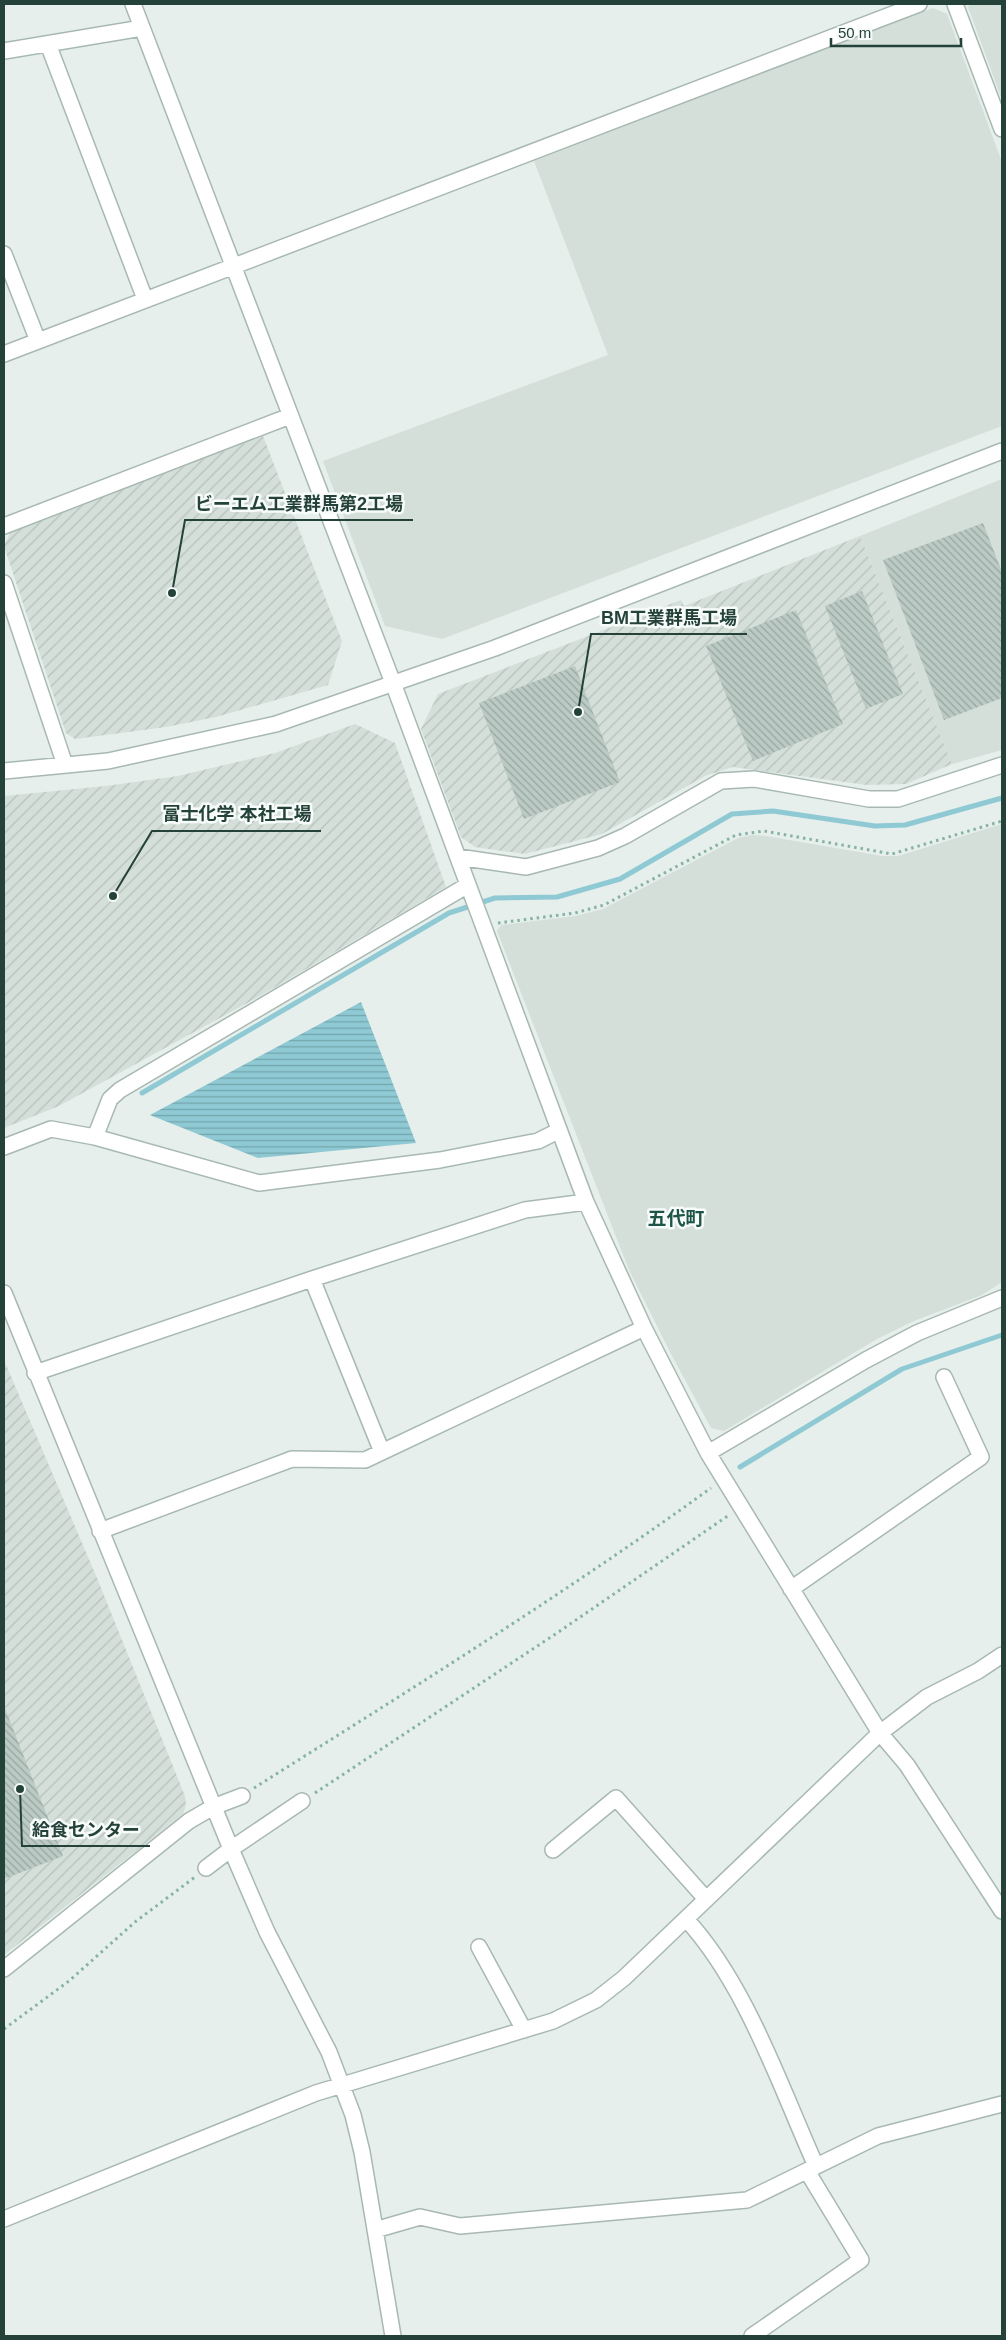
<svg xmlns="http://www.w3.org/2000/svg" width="1006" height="2340" viewBox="0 0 1006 2340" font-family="Helvetica,'Noto Sans JP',sans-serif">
	<defs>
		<pattern id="industrial-furrows" width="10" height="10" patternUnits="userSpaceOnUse" patternTransform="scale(1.25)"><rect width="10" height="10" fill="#d4dfda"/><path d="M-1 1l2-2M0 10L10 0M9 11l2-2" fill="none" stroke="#b6c1bc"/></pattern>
		<pattern id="water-rules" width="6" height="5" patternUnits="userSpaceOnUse" patternTransform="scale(1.25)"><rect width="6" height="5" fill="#8ec9d4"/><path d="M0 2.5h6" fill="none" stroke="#74a5ad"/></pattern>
		<pattern id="building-back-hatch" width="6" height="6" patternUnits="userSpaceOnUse" patternTransform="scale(1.25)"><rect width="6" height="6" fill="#bbcac4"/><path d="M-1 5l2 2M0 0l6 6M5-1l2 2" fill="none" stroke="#98a6a0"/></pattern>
	</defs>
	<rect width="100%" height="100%" fill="#e6efeb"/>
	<!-- built -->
	<path fill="#d4dfda" d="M 970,4 L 1002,4 L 1002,100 L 968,7 Z
		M 933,8 L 947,14 L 1002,162 L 1002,426 L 442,639 L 385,626 L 323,461 L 608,355 L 534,161 Z
		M 1002,479 L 1002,750 L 952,764 L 860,536 Z
		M 1002,824 L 1002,1282 L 982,1295 L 914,1321 L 877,1339 L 724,1431 L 711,1428 L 671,1354 L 629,1270 L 497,931 L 501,925 L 575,916 L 603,909 L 738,838 L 752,835 L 766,836 L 882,856 L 898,856 Z"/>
	<!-- industrial -->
	<path fill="url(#industrial-furrows)" d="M 263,436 L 342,641 L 328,685 L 216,717 L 166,727 L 75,739 L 66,733 L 4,546 L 10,533 Z
		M 860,536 L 952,764 L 906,784 L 867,785 L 733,767 L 705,776 L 602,834 L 525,854 L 475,847 L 461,837 L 421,729 L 438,694 L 681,600 L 684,606 Z
		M 355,724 L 395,743 L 446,887 L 260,996 L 59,1106 L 4,1128 L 4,796 L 106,786 L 178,776 L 275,753 Z
		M 4,1360 L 97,1578 L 185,1796 L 186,1805 L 183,1814 L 4,1955 Z"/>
	<!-- water -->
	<path fill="url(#water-rules)" d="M 361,1002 L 416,1143 L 258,1158 L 150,1115 Z"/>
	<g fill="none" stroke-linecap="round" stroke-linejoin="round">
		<!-- stream -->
		<path stroke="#8ec9d4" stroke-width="5" d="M 142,1093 L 449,913 L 495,898 L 557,897 L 620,879 L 732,814 L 773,811 L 875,826 L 905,825 L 1002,798
			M 740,1467 L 902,1369 L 1002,1335"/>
	</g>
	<!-- building -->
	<path fill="url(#building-back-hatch)" d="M 983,523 L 1002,572 L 1002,698 L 944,720 L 883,560 Z
		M 862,591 L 903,694 L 866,709 L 825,606 Z
		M 796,610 L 843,724 L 753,761 L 706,646 Z
		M 575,666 L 620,782 L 524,819 L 479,703 Z
		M 4,1706 L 63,1856 L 4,1879 Z"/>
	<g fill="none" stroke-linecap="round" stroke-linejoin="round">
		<defs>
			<path id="minor" d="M 133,4 L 393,683 L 586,1202 L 644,1328 L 708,1453 L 880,1733 L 907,1765 L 1002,1911
				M 955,4 L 1002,129
				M 48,44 L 145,299
				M 4,51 L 142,28
				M 4,254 L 38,341
				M 4,354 L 919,4
				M 4,526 L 290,416
				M 4,583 L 65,765
				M 4,771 L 108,761 L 276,724 L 495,648 L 1002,451
				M 458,857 L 526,867 L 598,848 L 625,836 L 721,781 L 754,779 L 869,799 L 898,799 L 1002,765
				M 95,1137 L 110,1099 L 120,1090 L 468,885
				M 4,1147 L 51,1129 L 95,1137 L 259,1183 L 440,1160 L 538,1141 L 558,1131
				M 312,1279 L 382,1452
				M 4,1293 L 231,1849 L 267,1932 L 329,2052 L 353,2115 L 362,2152 L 393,2336
				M 35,1373 L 312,1279 L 525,1210 L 586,1202
				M 708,1453 L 866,1360 L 917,1333 L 1002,1298
				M 100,1531 L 292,1459 L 365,1460 L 644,1328
				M 791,1589 L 981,1457 L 944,1377
				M 553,1850 L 616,1798 L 706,1899
				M 206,1868 L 231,1849 L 302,1801
				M 686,1919 C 746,1984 780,2086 816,2166
				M 479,1947 L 524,2030
				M 4,1969 L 189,1821 L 213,1807 L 242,1796
				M 4,2219 L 316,2093 L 553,2021 L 596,2000 L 624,1978 L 880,1733 L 927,1697 L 978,1671 L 1002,1655
				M 375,2230 L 420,2217 L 460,2226 L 747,2200 L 878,2136 L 1002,2104
				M 752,2336 L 861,2260 L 807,2171"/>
		</defs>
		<!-- minor casing -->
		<use href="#minor" stroke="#a8b8b2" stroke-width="18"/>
		<!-- path -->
		<path stroke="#86b3a5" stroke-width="3" stroke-dasharray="2.5 4" stroke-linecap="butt" d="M 498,923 L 575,913 L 604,905 L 736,835 L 764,831 L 892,854 L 1002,821
			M 254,1788 C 408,1691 563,1595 711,1488
			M 315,1793 L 557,1633 L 729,1515
			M 4,2029 L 69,1981 L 135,1922 L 195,1877"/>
		<!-- minor -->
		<use href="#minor" stroke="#fff" stroke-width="15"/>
	</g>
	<g text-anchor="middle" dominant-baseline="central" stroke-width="5" stroke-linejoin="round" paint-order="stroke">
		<!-- quarter labels -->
		<g font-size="19" font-weight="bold" fill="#1f5548" stroke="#f7fbf9">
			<text x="676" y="1218">五代町</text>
		</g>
	</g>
	<!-- callouts -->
	<path fill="none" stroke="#24423a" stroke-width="2" d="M172 593L185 520H413M578 712L591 634H747M113 896L152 831H321M20 1789L22 1846H150"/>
	<g fill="#24423a" stroke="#f7fbf9" stroke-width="2">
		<circle cx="172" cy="593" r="5"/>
		<circle cx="578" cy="712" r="5"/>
		<circle cx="113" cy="896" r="5"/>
		<circle cx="20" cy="1789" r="5"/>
	</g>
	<g font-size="18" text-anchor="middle" font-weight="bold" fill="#24423a" stroke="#f7fbf9" stroke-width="5" stroke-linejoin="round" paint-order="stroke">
		<text x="299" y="510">ビーエム工業群馬第2工場</text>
		<text x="669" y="624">BM工業群馬工場</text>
		<text x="237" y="820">富士化学 本社工場</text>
		<text x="86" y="1836">給食センター</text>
	</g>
	<!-- border -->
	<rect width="1006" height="2340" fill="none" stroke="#24423a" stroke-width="10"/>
	<!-- scale -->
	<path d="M831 38v8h130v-8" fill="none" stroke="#24423a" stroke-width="2.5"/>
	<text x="838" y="38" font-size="15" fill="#24423a" stroke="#f7fbf9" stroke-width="4" paint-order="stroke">50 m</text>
</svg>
